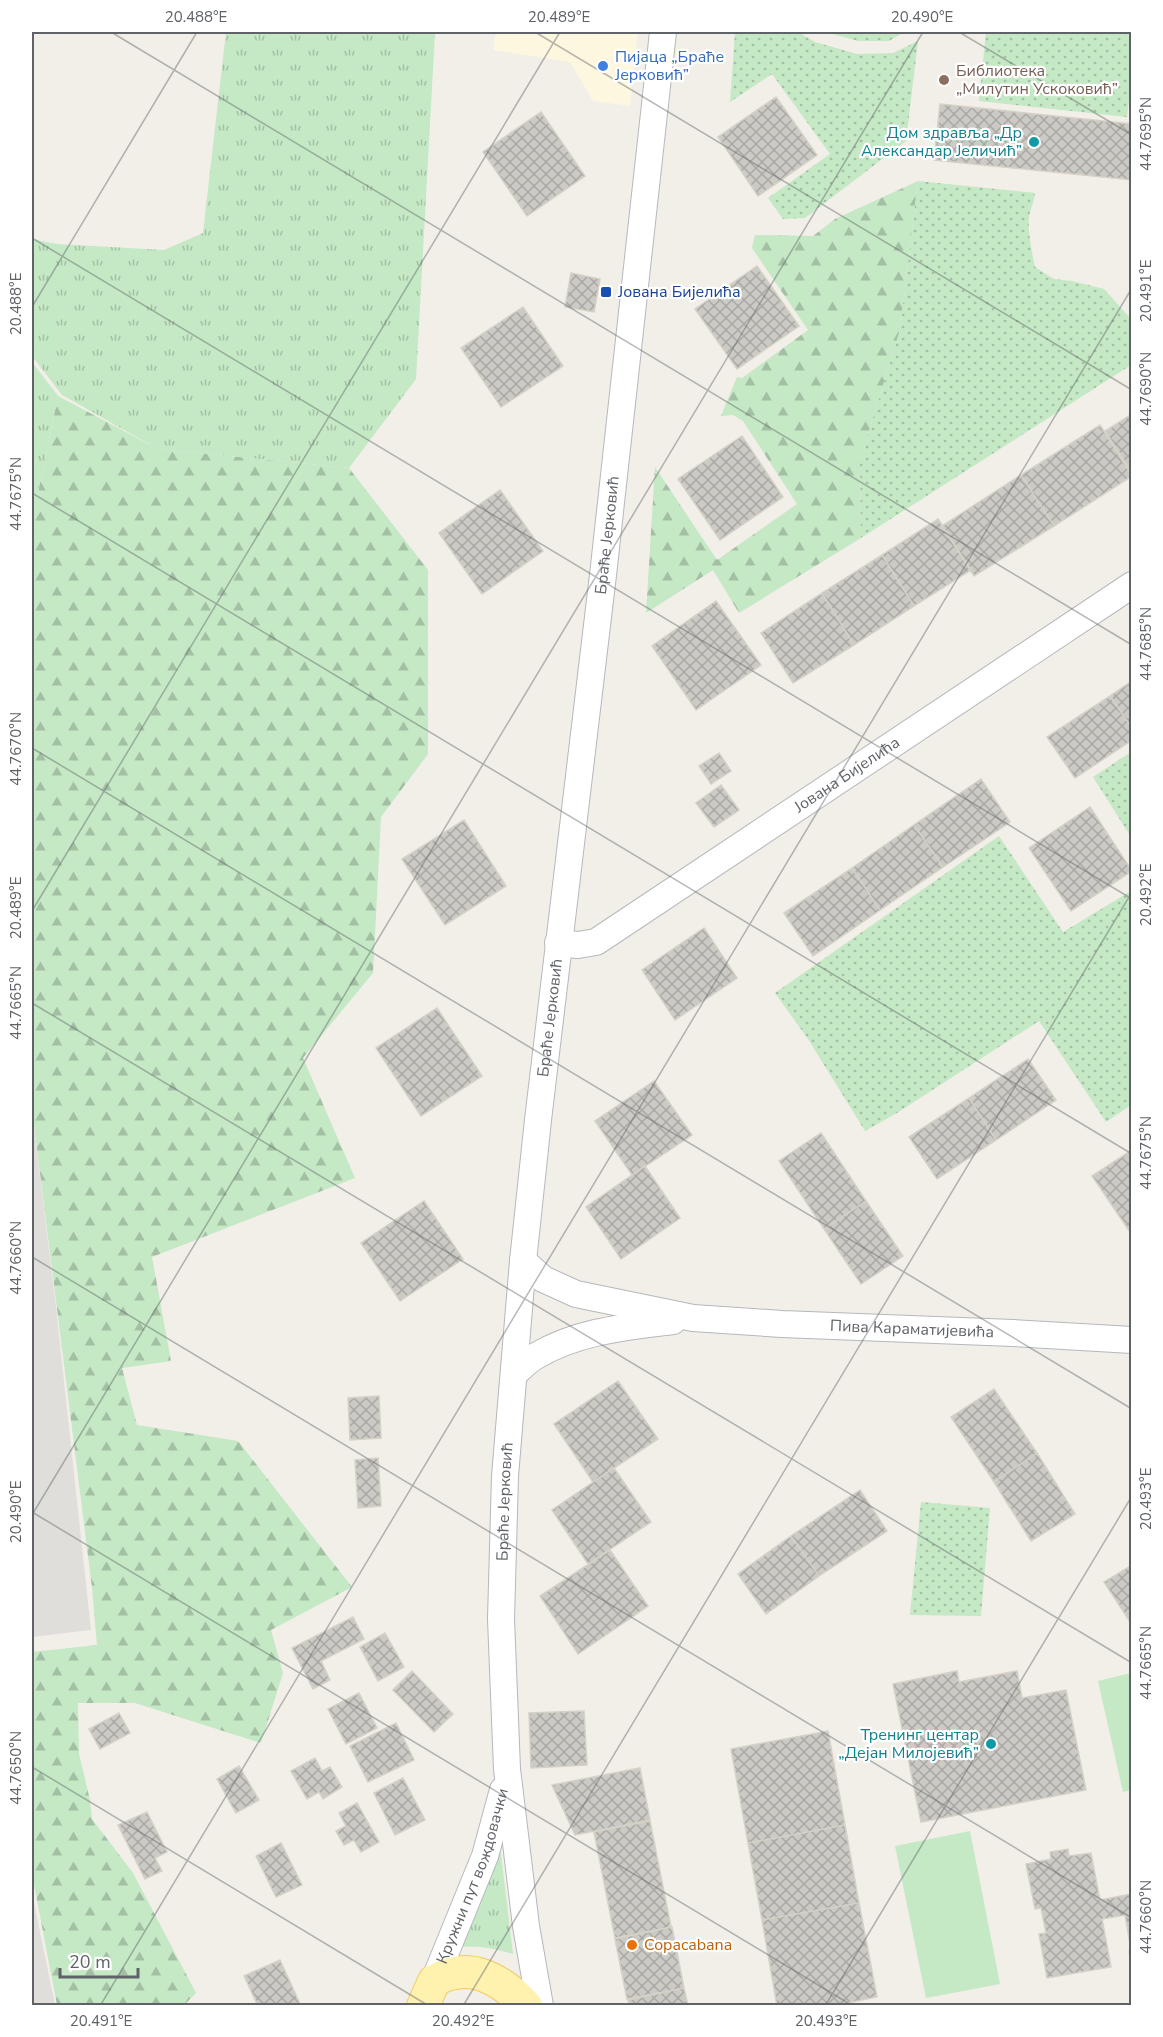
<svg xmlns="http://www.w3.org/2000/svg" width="1163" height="2037" viewBox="0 0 1163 2037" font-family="'Nunito Sans',sans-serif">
	<defs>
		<pattern id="grass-tufts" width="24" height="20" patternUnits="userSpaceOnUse" patternTransform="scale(1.5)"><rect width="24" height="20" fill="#c5e8c5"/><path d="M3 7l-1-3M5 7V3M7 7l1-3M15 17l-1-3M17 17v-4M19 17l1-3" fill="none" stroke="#a3c0a4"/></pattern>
		<pattern id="forest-firs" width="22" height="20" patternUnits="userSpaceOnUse" patternTransform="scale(1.5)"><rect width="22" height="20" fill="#c5e8c5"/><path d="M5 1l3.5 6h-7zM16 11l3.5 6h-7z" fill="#a3c0a4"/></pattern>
		<pattern id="park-dots" width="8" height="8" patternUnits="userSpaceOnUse" patternTransform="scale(1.5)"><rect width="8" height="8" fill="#c5e8c5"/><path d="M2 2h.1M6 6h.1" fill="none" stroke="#a3c0a4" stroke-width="1.8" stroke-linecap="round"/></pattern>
		<pattern id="building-cross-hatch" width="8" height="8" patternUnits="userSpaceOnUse" patternTransform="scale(1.5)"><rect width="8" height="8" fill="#cccac5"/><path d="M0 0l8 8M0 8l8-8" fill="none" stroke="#a9a8a4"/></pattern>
	</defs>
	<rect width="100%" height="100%" fill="#f1efe8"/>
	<!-- commercial -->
	<path fill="#fef7e0" d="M 496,32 L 638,32 L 630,106 L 593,101 L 570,62 L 493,50 Z"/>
	<!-- industrial -->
	<path fill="#e0deda" d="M 32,1110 L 56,1307 L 91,1630 L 32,1637 Z
		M 32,1893 L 55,2005 L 32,2005 Z"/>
	<!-- grass -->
	<path fill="url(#grass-tufts)" d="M 226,32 L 435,32 L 416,379 L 349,468 L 158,449 L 62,395 L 32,356 L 32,239 L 57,244 L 164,250 L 203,233 Z
		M 32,362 L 58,396 L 32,522 Z
		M 499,1838 L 513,1954 C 495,1949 480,1945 461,1947 Z"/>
	<!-- forest -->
	<path fill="url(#forest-firs)" d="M 918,181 L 900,330 L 860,461 L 861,538 L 739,613 L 713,570 L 646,613 L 655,467 L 717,560 L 797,504 L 743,421 L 733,415 L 721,416 L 737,377 L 742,378 L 808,330 L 752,248 L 755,235 L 813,236 L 835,219 Z
		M 58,396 L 158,449 L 349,468 L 428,570 L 428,754 L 381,817 L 373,973 L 303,1058 L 355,1178 L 152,1257 L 171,1361 L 122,1368 L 137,1425 L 238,1441 L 352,1587 L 271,1630 L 283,1673 L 261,1743 L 135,1703 L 78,1703 L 79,1754 L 90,1800 L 92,1819 L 133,1873 L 196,1993 L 184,2005 L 57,2005 L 32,1874 L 32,1652 L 97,1645 L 92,1588 L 32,1109 L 32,522 Z"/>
	<!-- park -->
	<path fill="url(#park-dots)" d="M 735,32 L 798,32 L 815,42 L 857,54 L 893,53 L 918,41 L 906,141 L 805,218 L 783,219 L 768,198 L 830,154 L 772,74 L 730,102 Z
		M 826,32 L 904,32 L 889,41 L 858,41 Z
		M 986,32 L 1131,32 L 1132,76 L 1127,117 L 979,101 Z
		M 918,181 L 1035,193 C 1034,200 1032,206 1030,212 C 1026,226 1032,253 1035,267 L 1054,279 L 1072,281 L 1104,289 L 1131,319 L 1131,365 L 861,538 L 860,461 L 900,330 Z
		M 1131,752 L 1131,837 L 1093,777 Z
		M 999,836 L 1063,932 L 1131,891 L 1131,1105 L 1106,1122 L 1039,1021 L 897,1113 L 865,1131 L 808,1039 L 775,993 Z
		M 921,1502 L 990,1508 L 981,1616 L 910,1615 Z"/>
	<!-- pitch -->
	<path fill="#c5e8c5" d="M 1131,1673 L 1131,1790 L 1123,1792 L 1098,1681 Z
		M 970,1831 L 1000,1984 L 926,1998 L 895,1846 Z"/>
	<!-- building -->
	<path fill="url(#building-cross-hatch)" stroke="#d6d1c6" stroke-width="1.5" d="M 776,97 L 817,155 L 758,196 L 718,137 Z
		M 940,104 L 1132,124 L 1132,180 L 934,160 Z
		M 541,112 L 585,176 L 527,216 L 483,152 Z
		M 757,266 L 799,326 L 737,369 L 695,309 Z
		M 571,273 L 600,279 L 594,312 L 565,307 Z
		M 523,307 L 563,366 L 501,407 L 461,348 Z
		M 1132,414 L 1132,473 L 1105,431 Z
		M 1100,425 L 1132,476 L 1054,526 L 1021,475 Z
		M 742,436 L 783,497 L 720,540 L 678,479 Z
		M 1021,475 L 1054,526 L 974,576 L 942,526 Z
		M 500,490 L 543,551 L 482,594 L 439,533 Z
		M 938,519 L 971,570 L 914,606 L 882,555 Z
		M 882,555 L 914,606 L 854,645 L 822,593 Z
		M 822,593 L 854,645 L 793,683 L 761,633 Z
		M 716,601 L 761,665 L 696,710 L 652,646 Z
		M 1132,681 L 1132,728 L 1110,696 Z
		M 1110,696 L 1132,728 L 1132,740 L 1075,778 L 1047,737 Z
		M 719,753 L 731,771 L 711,784 L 699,766 Z
		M 981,779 L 1010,822 L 943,867 L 914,825 Z
		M 721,785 L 739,810 L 714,827 L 696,803 Z
		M 1090,807 L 1132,871 L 1071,911 L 1029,848 Z
		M 464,820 L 506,886 L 445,925 L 402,859 Z
		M 914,825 L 943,867 L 880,910 L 852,868 Z
		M 852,868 L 880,910 L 813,956 L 784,913 Z
		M 704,928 L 737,978 L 675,1020 L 642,970 Z
		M 437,1008 L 482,1076 L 421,1116 L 376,1048 Z
		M 1028,1059 L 1056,1100 L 996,1140 L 969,1098 Z
		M 654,1081 L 692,1135 L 632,1175 L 595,1121 Z
		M 969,1098 L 996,1140 L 937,1179 L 909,1137 Z
		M 821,1133 L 866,1201 L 824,1229 L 779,1161 Z
		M 1132,1150 L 1132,1235 L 1092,1176 Z
		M 645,1166 L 680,1218 L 621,1259 L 586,1207 Z
		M 424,1201 L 463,1259 L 400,1301 L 361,1243 Z
		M 866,1201 L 903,1256 L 861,1284 L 824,1229 Z
		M 618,1381 L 658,1439 L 593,1482 L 554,1424 Z
		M 994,1389 L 1037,1453 L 994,1482 L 951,1417 Z
		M 379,1396 L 381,1438 L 350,1440 L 348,1398 Z
		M 1037,1453 L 1075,1514 L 1031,1541 L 994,1482 Z
		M 378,1458 L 381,1506 L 358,1508 L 355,1460 Z
		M 614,1468 L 651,1522 L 588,1564 L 552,1510 Z
		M 860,1490 L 887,1531 L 819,1576 L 791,1536 Z
		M 791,1536 L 819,1576 L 766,1614 L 738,1574 Z
		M 610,1550 L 648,1606 L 578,1654 L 540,1596 Z
		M 1132,1565 L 1132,1625 L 1104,1582 Z
		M 353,1617 L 364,1639 L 321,1661 L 330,1680 L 313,1689 L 292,1648 Z
		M 385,1633 L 404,1667 L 378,1681 L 360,1647 Z
		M 412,1671 L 453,1714 L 434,1732 L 393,1690 Z
		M 957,1671 L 959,1682 L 1017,1671 L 1022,1698 L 1066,1690 L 1086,1790 L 921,1822 L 893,1684 Z
		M 359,1693 L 377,1728 L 346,1744 L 328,1709 Z
		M 584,1711 L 587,1765 L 531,1768 L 529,1713 Z
		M 119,1713 L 130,1733 L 100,1749 L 89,1729 Z
		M 396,1723 L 414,1760 L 368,1782 L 350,1746 Z
		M 828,1731 L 845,1825 L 748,1843 L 731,1749 Z
		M 315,1758 L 322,1771 L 330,1767 L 342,1787 L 323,1799 L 319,1792 L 307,1799 L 291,1771 Z
		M 239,1766 L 259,1800 L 236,1813 L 217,1779 Z
		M 640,1768 L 650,1820 L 575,1835 L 552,1785 Z
		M 403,1778 L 425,1820 L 395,1835 L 374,1793 Z
		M 357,1803 L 379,1842 L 361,1852 L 354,1840 L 344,1845 L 336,1831 L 346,1826 L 339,1813 Z
		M 147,1812 L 167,1852 L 155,1858 L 162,1871 L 145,1879 L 118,1825 Z
		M 650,1821 L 671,1927 L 615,1938 L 594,1832 Z
		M 845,1825 L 859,1903 L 762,1920 L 748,1843 Z
		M 281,1843 L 302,1885 L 276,1897 L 256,1856 Z
		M 1068,1849 L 1069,1856 L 1091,1853 L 1100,1900 L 1132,1894 L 1132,1954 L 1129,1952 L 1131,1949 L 1125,1915 L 1102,1919 L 1111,1967 L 1047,1978 L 1039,1934 L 1046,1933 L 1041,1908 L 1035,1909 L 1026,1864 L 1051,1859 L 1050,1852 Z
		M 859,1903 L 877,1997 L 832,2006 L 777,2006 L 762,1920 Z
		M 672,1927 L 684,1988 L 627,1999 L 615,1939 Z
		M 280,1960 L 301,2006 L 258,2006 L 244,1976 Z
		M 684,1988 L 688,2006 L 630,2006 L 628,2000 Z"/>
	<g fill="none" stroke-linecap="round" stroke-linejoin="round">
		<defs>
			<g id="minor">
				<path id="s1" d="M 558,943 L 578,945 L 596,942 L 1132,585"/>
				<path id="s2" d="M 523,1261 L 543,1279 L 576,1294 L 693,1318 L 782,1324 L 1013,1333 L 1132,1340"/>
				<path d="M 514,1374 C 521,1368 528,1360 536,1356 C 578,1331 626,1327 673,1321"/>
				<path id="s3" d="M 434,1981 L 485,1856 L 503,1790"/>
				<path id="s4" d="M 540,2006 L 526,1926 L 507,1769 L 501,1619 L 505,1476 L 523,1261 L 538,1120 L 603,575 L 663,32"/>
			</g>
			<path id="major" d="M 423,2006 L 434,1981 C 469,1960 501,1979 526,2006"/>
		</defs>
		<!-- minor casing -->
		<use href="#minor" stroke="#b5b8bc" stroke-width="28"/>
		<!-- major casing -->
		<use href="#major" stroke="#f2c960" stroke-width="34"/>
		<!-- minor -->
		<use href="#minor" stroke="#fff" stroke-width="26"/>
		<!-- major -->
		<use href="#major" stroke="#fff2af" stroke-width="32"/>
	</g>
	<!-- ticks -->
	<path fill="none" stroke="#5f6368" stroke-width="1.5" stroke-opacity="0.45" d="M 111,32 L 1132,645M 535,32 L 1132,390M 959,32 L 1132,135M 32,238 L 1132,899M 32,307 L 197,32M 32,493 L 1132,1154M 32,748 L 1132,1409M 32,911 L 560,32M 32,1003 L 1132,1663M 32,1257 L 1132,1918M 32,1512 L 853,2006M 32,1515 L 923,32M 32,1767 L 429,2006M 100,2006 L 1132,288M 463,2006 L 1132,892M 825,2006 L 1132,1496"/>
	<!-- markers -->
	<circle fill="#3f7fe0" stroke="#fff" stroke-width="2" cx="603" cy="66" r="6"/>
	<circle fill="#8d6e63" stroke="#fff" stroke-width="2" cx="944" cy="80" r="6"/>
	<g fill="#0f9aa8" stroke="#fff" stroke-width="2">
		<circle cx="1034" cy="142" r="6"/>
		<circle cx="991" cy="1744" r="6"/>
	</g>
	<rect fill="#1a4fb4" stroke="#fff" stroke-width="2" x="600" y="286" width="12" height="12" rx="3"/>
	<circle fill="#e8710a" stroke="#fff" stroke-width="2" cx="632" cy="1945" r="6"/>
	<g text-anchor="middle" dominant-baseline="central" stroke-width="4.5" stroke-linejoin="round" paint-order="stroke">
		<!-- shop labels -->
		<g font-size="16" fill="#366cbe" stroke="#fff" text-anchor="start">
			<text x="615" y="57">Пијаца „Браће<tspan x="615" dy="18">Јерковић”</tspan></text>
		</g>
		<!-- education labels -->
		<g font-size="16" fill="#785e54" stroke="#fff" text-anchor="start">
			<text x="956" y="71">Библиотека<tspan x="956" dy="18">„Милутин Ускоковић”</tspan></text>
		</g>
		<!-- culture labels -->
		<g font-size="16" fill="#0d838f" stroke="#fff" text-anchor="end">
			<text x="1022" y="133">Дом здравља „Др<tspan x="1022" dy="18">Александар Јеличић”</tspan></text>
			<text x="979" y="1735">Тренинг центар<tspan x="979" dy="18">„Дејан Милојевић”</tspan></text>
		</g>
		<!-- transit labels -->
		<g font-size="16" fill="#164399" stroke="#fff" text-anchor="start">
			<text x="618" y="292">Јована Бијелића</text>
		</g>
		<!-- street labels -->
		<g font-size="16" fill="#5f6368" stroke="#fff">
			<text stroke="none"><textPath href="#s4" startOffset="1479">Браће Јерковић</textPath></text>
			<text stroke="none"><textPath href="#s1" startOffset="340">Јована Бијелића</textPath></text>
			<text stroke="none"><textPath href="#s4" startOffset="993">Браће Јерковић</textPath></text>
			<text stroke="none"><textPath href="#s2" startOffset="402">Пива Караматијевића</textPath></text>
			<text stroke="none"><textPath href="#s4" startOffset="507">Браће Јерковић</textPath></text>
			<text stroke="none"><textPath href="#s3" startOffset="112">Кружни пут вождовачки</textPath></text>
		</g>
		<!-- food labels -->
		<g font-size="16" fill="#c56008" stroke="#fff" text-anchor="start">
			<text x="644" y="1945">Copacabana</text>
		</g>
	</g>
	<!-- border -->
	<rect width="1163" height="2037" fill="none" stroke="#ffffff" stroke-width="66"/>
	<!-- scale -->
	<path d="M60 1968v9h78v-9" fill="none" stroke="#5f6368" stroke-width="3"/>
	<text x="69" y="1968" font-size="18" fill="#5f6368" stroke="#ffffff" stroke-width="4.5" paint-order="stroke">20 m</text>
	<rect x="33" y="33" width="1097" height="1971" fill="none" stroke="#5f6368" stroke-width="2"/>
	<g font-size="15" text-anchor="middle" fill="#5f6368">
		<text x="196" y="22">20.488°E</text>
		<text x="559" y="22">20.489°E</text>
		<text x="922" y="22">20.490°E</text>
		<text transform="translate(1146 134) rotate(-90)" y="5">44.7695°N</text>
		<text transform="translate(1146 291) rotate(-90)" y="5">20.491°E</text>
		<text transform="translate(16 304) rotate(-90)" y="5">20.488°E</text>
		<text transform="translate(1146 389) rotate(-90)" y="5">44.7690°N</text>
		<text transform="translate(16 494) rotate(-90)" y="5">44.7675°N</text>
		<text transform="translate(1146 644) rotate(-90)" y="5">44.7685°N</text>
		<text transform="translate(16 749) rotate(-90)" y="5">44.7670°N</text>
		<text transform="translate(1146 895) rotate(-90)" y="5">20.492°E</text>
		<text transform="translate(16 908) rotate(-90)" y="5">20.489°E</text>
		<text transform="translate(16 1003) rotate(-90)" y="5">44.7665°N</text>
		<text transform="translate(1146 1153) rotate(-90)" y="5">44.7675°N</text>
		<text transform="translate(16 1258) rotate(-90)" y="5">44.7660°N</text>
		<text transform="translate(1146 1499) rotate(-90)" y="5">20.493°E</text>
		<text transform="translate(16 1512) rotate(-90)" y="5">20.490°E</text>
		<text transform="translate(1146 1663) rotate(-90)" y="5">44.7665°N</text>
		<text transform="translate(16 1768) rotate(-90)" y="5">44.7650°N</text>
		<text transform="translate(1146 1917) rotate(-90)" y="5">44.7660°N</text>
		<text x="101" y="2026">20.491°E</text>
		<text x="463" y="2026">20.492°E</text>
		<text x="826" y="2026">20.493°E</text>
	</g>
</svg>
